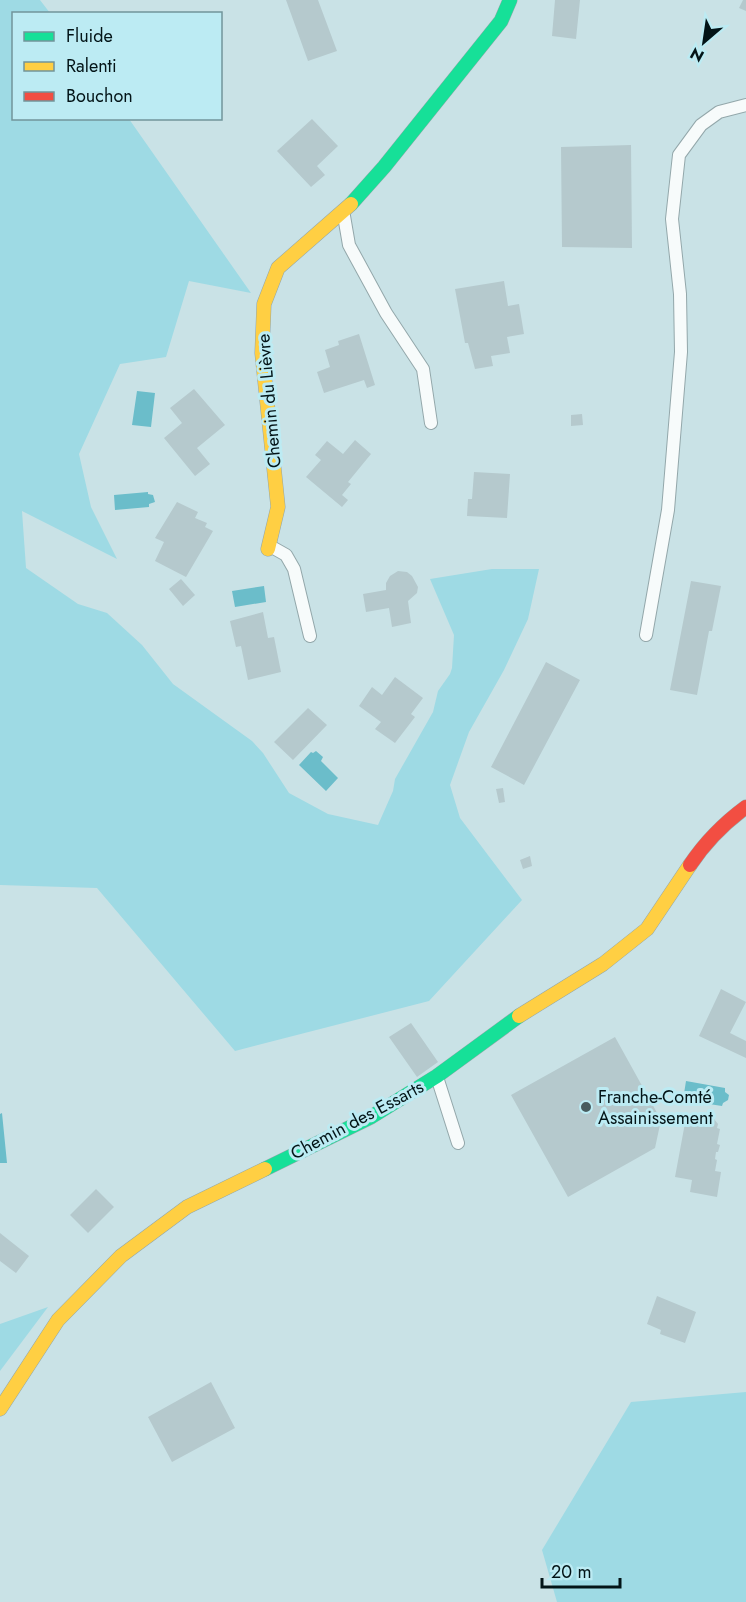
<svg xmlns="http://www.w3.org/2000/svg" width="746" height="1602" viewBox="0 0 746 1602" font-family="Jost,sans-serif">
	<rect width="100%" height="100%" fill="#c9e2e6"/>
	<!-- green -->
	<path fill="#9edae4" d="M 0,0 L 40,0 L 50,13 L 14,14 L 14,118 L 129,119 L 251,293 L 189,281 L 166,357 L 120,364 L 79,454 L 91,507 L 117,559 L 22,511 L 26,568 L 78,604 L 107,613 L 142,645 L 173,684 L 252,741 L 263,753 L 289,793 L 328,814 L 378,825 L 393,791 L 395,779 L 433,712 L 438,691 L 450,674 L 452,668 L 454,635 L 430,579 L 492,569 L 539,569 L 528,619 L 504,670 L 469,732 L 450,785 L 460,818 L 522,900 L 429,1001 L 235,1051 L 97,888 L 0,885 Z
		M 48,1307 L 0,1371 L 0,1324 Z
		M 746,1392 L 746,1602 L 557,1602 L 542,1550 L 631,1402 Z"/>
	<!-- water -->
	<path fill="#6bbdca" d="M 137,391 L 155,393 L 151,427 L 132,425 Z
		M 148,492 L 148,494 L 153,495 L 155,502 L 149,504 L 149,507 L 115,510 L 114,495 Z
		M 264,586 L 266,602 L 235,607 L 232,591 Z
		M 316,751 L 323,757 L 321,761 L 338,778 L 326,791 L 299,765 L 311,752 L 313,753 Z
		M 686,1081 L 725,1088 L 725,1092 L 729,1095 L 728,1100 L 723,1103 L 722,1106 L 683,1100 Z
		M 2,1113 L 7,1163 L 0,1163 L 0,1114 Z"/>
	<!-- building -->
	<path fill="#b5c9cd" d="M 286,0 L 318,0 L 337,51 L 308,61 Z
		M 555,0 L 580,0 L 576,39 L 552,36 Z
		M 743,0 L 746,0 L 746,11 L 739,8 Z
		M 312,119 L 338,146 L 317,166 L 325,175 L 311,187 L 277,151 Z
		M 631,145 L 632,248 L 562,247 L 561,147 Z
		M 504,281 L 508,306 L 519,304 L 524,334 L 507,337 L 510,353 L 491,356 L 493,366 L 475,369 L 468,343 L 465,343 L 455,289 Z
		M 359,334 L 375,385 L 367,388 L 364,380 L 324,393 L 317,372 L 330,367 L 325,350 L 339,345 L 338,341 Z
		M 194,389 L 225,425 L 197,448 L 210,464 L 195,476 L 164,438 L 182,423 L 170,408 Z
		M 582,414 L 583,425 L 571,426 L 571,415 Z
		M 355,440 L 371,454 L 348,482 L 351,484 L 342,495 L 348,500 L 342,507 L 306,477 L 321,460 L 315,455 L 327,441 L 343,454 Z
		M 474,472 L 510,474 L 507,518 L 467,516 L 468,499 L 472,499 Z
		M 177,502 L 198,512 L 195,518 L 207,523 L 205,527 L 213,531 L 186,577 L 155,561 L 164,542 L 155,538 Z
		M 398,571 L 407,572 L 412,576 L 418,587 L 417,593 L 408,601 L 411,623 L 392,627 L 389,608 L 366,612 L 363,594 L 386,590 L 386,583 L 390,576 Z
		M 181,579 L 195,595 L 183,606 L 169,589 Z
		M 691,581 L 721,586 L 712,631 L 709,631 L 697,695 L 670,690 Z
		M 263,612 L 268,638 L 274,637 L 281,672 L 248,680 L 241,646 L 236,647 L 230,621 Z
		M 546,662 L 580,680 L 524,785 L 491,767 Z
		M 395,677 L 423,698 L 411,714 L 415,717 L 395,743 L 375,729 L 381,722 L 359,706 L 372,687 L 382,695 Z
		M 308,708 L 327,725 L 293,760 L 274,742 Z
		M 503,788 L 505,802 L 499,803 L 496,789 Z
		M 530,856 L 532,866 L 523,869 L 520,860 Z
		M 721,989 L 746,1002 L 730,1033 L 746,1041 L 746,1058 L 699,1036 Z
		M 411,1023 L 438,1062 L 417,1077 L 389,1037 Z
		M 615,1037 L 661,1120 L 655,1148 L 568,1197 L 511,1095 Z
		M 707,1118 L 714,1119 L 718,1124 L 717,1128 L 720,1129 L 717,1144 L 720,1145 L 718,1152 L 716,1152 L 715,1159 L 717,1160 L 715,1171 L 721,1172 L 717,1197 L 690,1192 L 692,1180 L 675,1177 L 685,1123 L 701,1125 L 702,1122 Z
		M 96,1189 L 114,1207 L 88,1233 L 70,1215 Z
		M 0,1233 L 29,1256 L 16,1273 L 0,1261 Z
		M 657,1296 L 696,1312 L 685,1343 L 660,1334 L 661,1330 L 647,1324 Z
		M 211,1382 L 235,1428 L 172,1462 L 148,1417 Z"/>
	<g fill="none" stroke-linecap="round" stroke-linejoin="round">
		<defs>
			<path id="lane" d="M 344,216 L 349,245 L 386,313 L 423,369 L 431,423
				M 270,546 L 286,555 L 294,569 L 310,636
				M 646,635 L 668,510 L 681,352 L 680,294 L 672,219 L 679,155 L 701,125 L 719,112 L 746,105
				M 437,1077 L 458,1143"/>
			<path id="fast" d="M 351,204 L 384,167 L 501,21 L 510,0
				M 265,1169 L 371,1117 L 437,1076 L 519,1016"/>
			<path id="slow" d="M 268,549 L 278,507 L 262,353 L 264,304 L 278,268 L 351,204
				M 519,1016 L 603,964 L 647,929 L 690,865
				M 0,1409 L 58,1320 L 121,1256 L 187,1207 L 265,1169"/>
			<path id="jam" d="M 690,865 C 706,841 723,824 746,807"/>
		</defs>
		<!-- lane casing -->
		<use href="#lane" stroke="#93a7aa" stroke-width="14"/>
		<!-- fast casing -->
		<use href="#fast" stroke="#93a7aa" stroke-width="15"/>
		<!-- slow casing -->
		<use href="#slow" stroke="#93a7aa" stroke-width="15"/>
		<!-- jam casing -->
		<use href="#jam" stroke="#93a7aa" stroke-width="15"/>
		<!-- lane -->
		<use href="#lane" stroke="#f7fbfb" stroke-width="12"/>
		<!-- fast -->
		<use href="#fast" stroke="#16e098" stroke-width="14"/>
		<!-- slow -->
		<use href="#slow" stroke="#ffcf43" stroke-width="14"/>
		<!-- jam -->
		<use href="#jam" stroke="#f24e42" stroke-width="14"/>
	</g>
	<!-- markers -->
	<circle fill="#485c5f" stroke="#bcebf3" stroke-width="2" cx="586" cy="1107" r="6"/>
	<g text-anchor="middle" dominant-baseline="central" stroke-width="6" stroke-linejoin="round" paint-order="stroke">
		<!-- street labels -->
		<g font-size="18" fill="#031417" stroke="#bcebf3">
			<text transform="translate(269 401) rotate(-95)">Chemin du Lièvre</text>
			<text transform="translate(357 1120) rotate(-28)">Chemin des Essarts</text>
		</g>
		<!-- poi labels -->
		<g font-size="18" fill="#031417" stroke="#bcebf3" text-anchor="start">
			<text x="598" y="1097">Franche-Comté<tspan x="598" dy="21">Assainissement</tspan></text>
		</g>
	</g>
	<!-- legend -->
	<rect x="12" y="12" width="210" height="108" fill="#bcebf3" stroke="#72959b" stroke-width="1.5"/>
	<rect x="24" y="32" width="30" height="9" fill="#16e098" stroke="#72959b" stroke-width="1.5"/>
	<text x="66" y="42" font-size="18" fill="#031417">Fluide</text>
	<rect x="24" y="62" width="30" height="9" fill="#ffcf43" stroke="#72959b" stroke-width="1.5"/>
	<text x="66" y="72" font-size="18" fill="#031417">Ralenti</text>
	<rect x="24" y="92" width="30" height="9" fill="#f24e42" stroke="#72959b" stroke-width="1.5"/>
	<text x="66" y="102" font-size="18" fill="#031417">Bouchon</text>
	<!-- north arrow -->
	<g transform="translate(704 42) rotate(209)" stroke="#bcebf3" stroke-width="4.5" paint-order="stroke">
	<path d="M0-4.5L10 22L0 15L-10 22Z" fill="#031417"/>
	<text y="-9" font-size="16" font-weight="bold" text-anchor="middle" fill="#031417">N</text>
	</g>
	<!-- scale -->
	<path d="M542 1578v9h78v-9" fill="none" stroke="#031417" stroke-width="3"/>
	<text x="551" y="1578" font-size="18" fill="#031417" stroke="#bcebf3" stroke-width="4.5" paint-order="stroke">20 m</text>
</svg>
